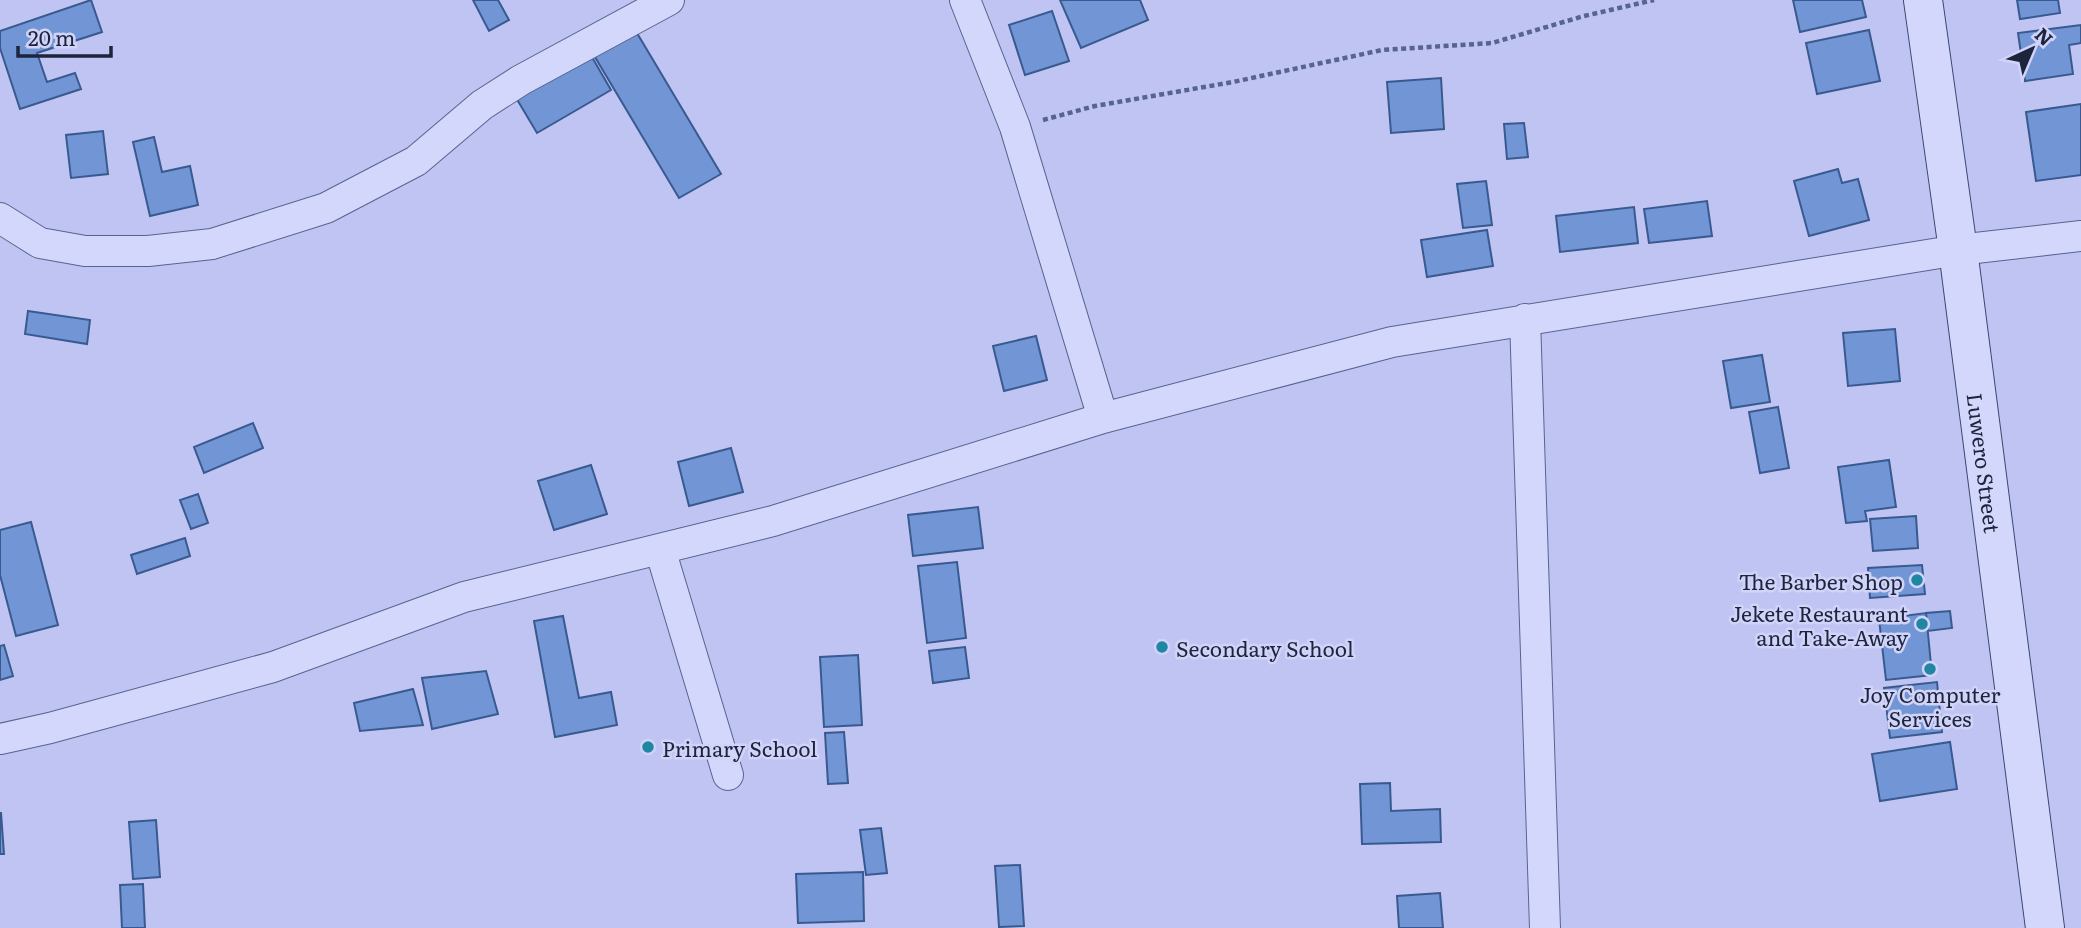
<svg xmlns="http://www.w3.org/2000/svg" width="2081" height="928" font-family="Literata,serif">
  <rect width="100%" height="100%" fill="#c0c4f2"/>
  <!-- building -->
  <path fill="#7296d5" stroke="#395a90" stroke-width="2" d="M91,0L102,32L37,53L47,82L75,73L81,89L20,109L0,48V31Z
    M473,0H498L509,20L489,31Z
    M1060,0H1140L1148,20L1081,48Z
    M1793,0H1862L1866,17L1800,32Z
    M2017,0H2058L2060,13L2020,19Z
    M1052,11L1069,61L1025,75L1009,25Z
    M2081,25V43L2069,45L2073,74L2025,81L2018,33Z
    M634,28L721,174L679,198L592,52Z
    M1869,30L1880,81L1817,94L1806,43Z
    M589,52L611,90L537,133L515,96Z
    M1441,78L1444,129L1391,133L1387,82Z
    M2081,104V175L2036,181L2026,112Z
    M1524,123L1528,157L1507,159L1504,124Z
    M103,131L108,174L71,178L66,135Z
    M154,137L162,172L190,166L198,205L150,216L133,142Z
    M1838,169L1842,183L1858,179L1869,220L1809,236L1794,181Z
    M1486,181L1492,225L1463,228L1457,184Z
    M1707,201L1712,236L1649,243L1644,209Z
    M1634,207L1638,243L1560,252L1556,216Z
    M1487,230L1493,266L1427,277L1421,240Z
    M28,311L90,320L87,344L25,334Z
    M1895,329L1900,381L1848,386L1843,333Z
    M1036,336L1047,380L1004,391L993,346Z
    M1762,355L1770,402L1731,408L1723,361Z
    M1778,407L1789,468L1760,473L1749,412Z
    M253,423L263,448L204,473L194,447Z
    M731,448L743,492L689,506L678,462Z
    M1889,460L1896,507L1865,511L1867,521L1846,523L1838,467Z
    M591,465L607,514L554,530L538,481Z
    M198,494L208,523L191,529L180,500Z
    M978,507L983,548L913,556L908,515Z
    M1916,516L1918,548L1873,551L1870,519Z
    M31,522L58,625L16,636L0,575V530Z
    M185,538L190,556L137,574L131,555Z
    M957,562L966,638L927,643L918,566Z
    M1922,565L1925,594L1870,598L1868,568Z
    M1950,611L1952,628L1928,631L1926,613Z
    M1926,613L1932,675L1886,680L1879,619Z
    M563,616L579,698L611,692L617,725L555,737L534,621Z
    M4,645L13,676L0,680V646Z
    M965,647L969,678L933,683L929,651Z
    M858,655L862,725L824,727L820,657Z
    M486,671L498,714L432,729L422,678Z
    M1937,682L1942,732L1890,738L1884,688Z
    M413,689L423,725L360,731L354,703Z
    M844,732L848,783L828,784L825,733Z
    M1950,742L1957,789L1880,801L1872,754Z
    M1390,783L1391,811L1440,809L1441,842L1362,844L1360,784Z
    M0,813H1L4,854H0Z
    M156,820L160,877L133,879L129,822Z
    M881,828L887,873L866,875L860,830Z
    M1020,865L1024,926L999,927L995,866Z
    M863,872L864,921L798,923L796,874Z
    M143,884L145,928H122L120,885Z
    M1440,893L1443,928H1399L1397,896Z"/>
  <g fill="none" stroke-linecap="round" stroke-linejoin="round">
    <!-- minor casing -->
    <g stroke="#56648e" stroke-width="32">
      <path id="minor" d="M965,0L1015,127L1103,418
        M0,218L40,243L85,251H148L212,244L326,208L416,161L482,105L521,80L669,0
        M1525,319L1545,928
        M660,549L728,775
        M0,739L50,728L273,667L464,597L773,521L1103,418L1392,342L1958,250L2081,236"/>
    </g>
    <!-- secondary casing -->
    <g stroke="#394870" stroke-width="40">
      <g id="secondary">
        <path id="s1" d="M1923,0L1958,250L2045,928"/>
      </g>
    </g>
    <!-- path -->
    <path stroke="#56648e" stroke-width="4.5" stroke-dasharray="5 3.5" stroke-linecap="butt" d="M1043,120L1095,106L1233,82L1382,50L1492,43L1584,16L1654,0"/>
    <!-- minor -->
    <use href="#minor" stroke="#d4d7fc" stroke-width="30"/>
    <!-- secondary -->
    <use href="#secondary" stroke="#d4d7fc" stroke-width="38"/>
  </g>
  <!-- markers -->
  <g fill="#1f87a3" stroke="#d1d3f9" stroke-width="2.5">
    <circle cx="1917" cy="580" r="7"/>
    <circle cx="1922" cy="624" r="7"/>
    <circle cx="1162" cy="647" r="7"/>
    <circle cx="1930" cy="669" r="7"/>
    <circle cx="648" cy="747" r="7"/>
  </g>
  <g text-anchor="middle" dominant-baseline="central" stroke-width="5" stroke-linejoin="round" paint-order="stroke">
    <!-- street labels -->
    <g font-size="21" fill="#1c253c" stroke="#d1d3f9">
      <text stroke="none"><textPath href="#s1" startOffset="467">Luwero Street</textPath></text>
    </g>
    <!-- poi labels -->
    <g font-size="21" fill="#1c253c" stroke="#d1d3f9" text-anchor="end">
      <text x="1903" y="580">The Barber Shop</text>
      <text x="1908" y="612">Jekete Restaurant<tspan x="1908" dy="24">and Take-Away</tspan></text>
      <text x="1176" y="647" text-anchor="start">Secondary School</text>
      <text x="1930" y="693" text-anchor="middle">Joy Computer<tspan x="1930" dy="24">Services</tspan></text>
      <text x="662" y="747" text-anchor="start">Primary School</text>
    </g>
  </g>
  <!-- north arrow -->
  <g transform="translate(2032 49) rotate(44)" stroke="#d1d3f9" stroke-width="5" paint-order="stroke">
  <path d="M0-5L12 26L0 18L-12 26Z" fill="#1c253c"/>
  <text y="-10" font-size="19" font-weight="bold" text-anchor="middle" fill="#1c253c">N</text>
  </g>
  <!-- scale -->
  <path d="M18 46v10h93v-10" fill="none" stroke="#1c253c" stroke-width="3.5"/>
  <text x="28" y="46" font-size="21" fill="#1c253c" stroke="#d1d3f9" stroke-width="5" paint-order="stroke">20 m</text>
</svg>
